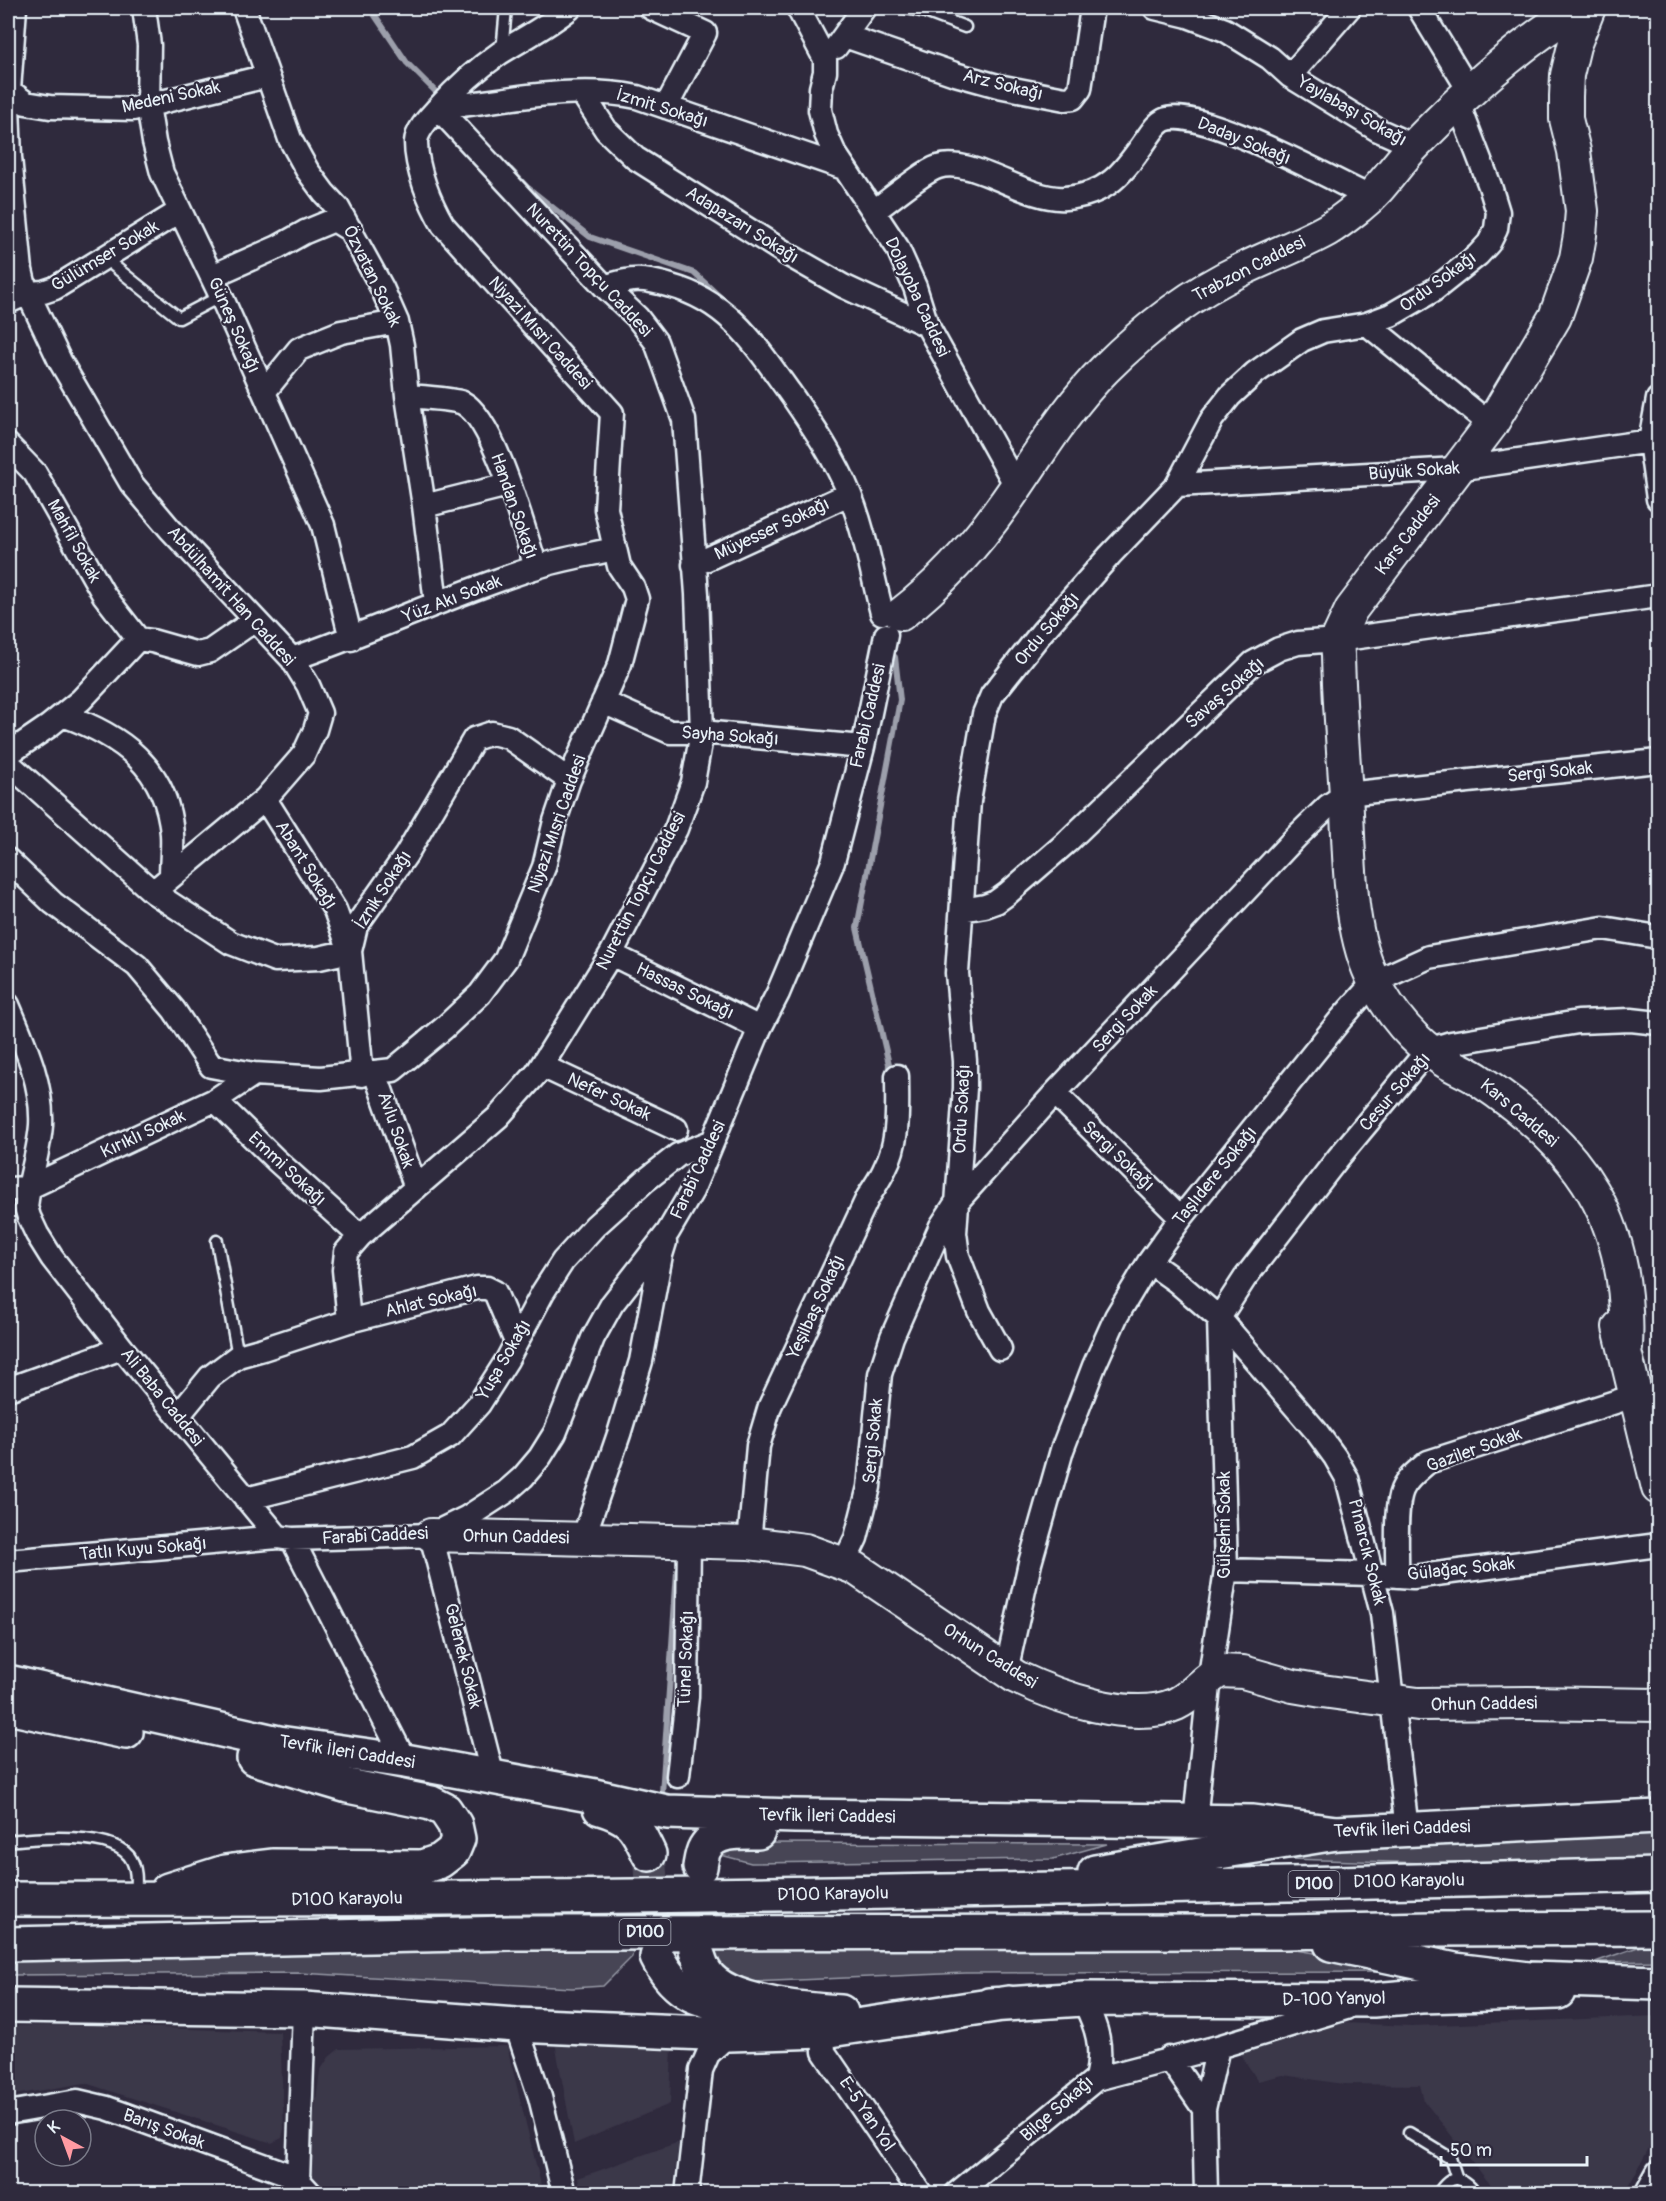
<svg xmlns="http://www.w3.org/2000/svg" width="1666" height="2201" font-family="Pangolin,sans-serif">
  <rect width="100%" height="100%" fill="#2f2a3d"/>
  <filter id="ink" filterUnits="userSpaceOnUse"><feTurbulence type="fractalNoise" baseFrequency=".0167" numOctaves="2"/><feDisplacementMap in="SourceGraphic" scale="12" xChannelSelector="R" yChannelSelector="G"/><feConvolveMatrix kernelMatrix="1 2 1 2 8 2 1 2 1" color-interpolation-filters="sRGB"/></filter>
  <g filter="url(#ink)">
    <!-- built -->
    <path fill="#3b3749" d="M1658,2016V2131L1625,2193H1497L1424,2101L1420,2085L1343,2084L1283,2075L1258,2081L1237,2049L1344,2023L1412,2026Z
      M72,2025L280,2032L284,2129L282,2138L272,2143L85,2083L8,2096V2026Z
      M554,2038L672,2044L670,2104L574,2144Z
      M507,2046L543,2193H328L306,2175L320,2071L329,2057L339,2049Z
      M679,2142L672,2193H581L578,2178Z"/>
    <!-- green -->
    <path fill="#464455" stroke="#979aa6" stroke-width="1.5" d="M1658,1828V1859L1459,1864L1250,1858Z
      M718,1843L1107,1844L1053,1859L751,1863L717,1854Z
      M634,1942L632,1957L603,1986L572,1988L299,1973L8,1975V1960Z
      M1244,1942L1436,1972L966,1973L752,1982L717,1976L707,1949Z
      M1652,1942H1658V1961L1595,1962Z"/>
    <g fill="none" stroke-linecap="round" stroke-linejoin="round">
      <!-- stream -->
      <path stroke="#9c9fab" stroke-width="6" d="M370,8L407,63L437,93
        M511,170L527,187L590,237L694,273L721,298
        M888,1077L889,1064L857,928L900,700L895,657
        M662,1794L677,1571"/>
      <!-- primary-tunnel -->
      <path stroke="#4b4859" stroke-width="33" stroke-dasharray="33 16" stroke-linecap="butt" d="M649,1854L657,1957"/>
      <!-- lane casing -->
      <g stroke="#e8f1f8" stroke-width="15">
        <path id="lane" d="M906,8L925,12L965,27
          M502,52L506,8
          M104,258L179,318L221,296
          M217,1241L238,1356
          M8,1841C36,1838 109,1831 129,1856C138,1868 136,1883 135,1896
          M1409,2133L1450,2158L1457,2179
          M1438,2194C1452,2172 1462,2176 1476,2194"/>
      </g>
      <!-- street casing -->
      <g stroke="#e8f1f8" stroke-width="27">
        <path id="street" d="M144,8L149,45L148,105L154,142L162,173L221,296L323,525L351,639
          M244,8L290,139L307,170L324,193L338,208L382,288L397,322L402,345L407,396L424,506L436,603
          M651,8L705,33L666,107
          M798,8L825,59V72L821,88L820,110L826,134L834,152L897,247L915,287L927,325L1016,486
          M1155,8L1188,16L1225,30L1270,58L1290,76L1378,130L1414,146
          M1419,8L1470,92
          M845,36L955,74L998,86L1065,99L1073,98L1080,89L1092,8
          M836,47L864,8
          M1290,76L1349,8
          M8,90L26,103L50,107L133,109L267,76
          M582,93L606,130L635,158L787,254L843,286L927,325
          M8,104L15,8
          M8,106L10,157L21,270L25,287L60,361L131,483L170,529L292,659L308,685L320,713L315,730L304,754L265,799L153,892L8,763
          M438,108C501,101 575,84 637,97L844,168
          M874,211C889,201 922,172 938,167C973,156 1026,201 1065,198C1107,195 1123,173 1146,140C1151,133 1156,124 1164,120C1198,105 1333,180 1370,197
          M212,276L278,247L305,232L334,220L352,231
          M605,287C631,277 645,278 671,286C730,302 756,346 790,393C812,425 835,458 850,495C865,532 872,574 882,613
          M8,302L28,293L43,292L55,288L180,211
          M1367,324L1491,425
          M264,392L299,349L341,332L397,322
          M407,396C419,397 454,399 463,403C495,420 524,531 536,567
          M1658,399L1650,441L1658,499
          M8,445L35,473L104,595L138,639
          M1177,485L1457,469L1650,441
          M424,506L508,485
          M694,565L849,494
          M138,639L152,641L198,654L210,651L255,620
          M292,659C374,631 452,594 534,568C560,559 588,555 615,549
          M603,702L670,732H702L863,747
          M63,715C120,735 167,767 172,834C173,848 171,862 171,876
          M8,754L49,726L81,700L138,639
          M265,799L335,910L350,951L362,1075
          M8,860L53,903L137,966L174,1010L211,1066L254,1074L321,1078L393,1070L444,1028L480,994L506,959L544,867L555,821L569,780L620,664L637,599L633,587L619,566L606,509L612,413L443,225C430,203 416,169 416,142C417,129 430,117 438,108C457,87 477,69 500,53C524,38 548,26 570,8
          M153,892L231,943L275,960L319,958L350,951L356,926L406,855L474,739L492,733L508,737L569,780
          M962,910L985,906L996,902L1007,894L1067,842L1253,663L1279,649L1298,643L1337,640L1658,596
          M611,954L760,1028
          M8,1005C24,1043 43,1083 41,1125C39,1153 29,1179 26,1207L29,1217L37,1234L52,1258L122,1348L278,1537L292,1539L405,1761
          M542,1066L676,1129
          M375,1073L416,1188
          M1055,1093L1181,1218
          M215,1100L276,1160L360,1236
          M8,1189L28,1188L215,1100L254,1074
          M1149,1262L1176,1281L1219,1318L1226,1570L1210,1676L1195,1821
          M349,1321L477,1288H487L495,1292L516,1342
          M1000,1349L979,1311L958,1256L955,1233L965,1088V1061L957,973L969,801L984,714L992,695L1042,632L1110,555L1177,485L1212,419L1230,396L1255,373L1302,340L1323,331L1367,324L1391,315L1434,290L1478,255L1489,243L1496,229L1498,212L1490,186L1458,103
          M8,1389L122,1348
          M178,1416L210,1377L238,1356L263,1349L349,1321L344,1270L346,1252L360,1236L498,1117L537,1073L611,954L676,829L693,782L702,732L697,594L684,420L656,342L637,317L605,287L438,108
          M246,1499L413,1457L450,1436L479,1404L507,1360L543,1292L563,1261L595,1226L646,1180L678,1155L713,1141
          M431,1535L493,1777
          M292,1539L431,1535L466,1518L506,1492L523,1477L540,1457L555,1433L593,1338L612,1304L668,1232L692,1191L760,1028L778,993L833,862L863,747L886,635
          M583,1539L619,1434L641,1361L661,1255L665,1242
          M749,1543L758,1446L770,1406L868,1197C874,1187 881,1178 885,1168C900,1140 897,1107 897,1076
          M8,1561L278,1537
          M844,1563L856,1538L869,1487L880,1374L892,1337L941,1226L956,1203L1055,1093L1297,836L1328,806L1346,794L1658,761
          M1226,1570L1371,1574L1413,1577L1658,1545
          M1397,1576C1398,1554 1394,1509 1402,1490C1407,1478 1419,1470 1428,1462L1637,1395
          M1006,1671L1030,1563L1062,1450L1094,1366L1116,1317L1149,1262L1181,1218L1341,1019L1374,982L1429,957L1603,928L1658,937
          M678,1776L687,1697L689,1542
          M1407,1830L1382,1613L1347,1478L1335,1457L1316,1431L1219,1318L1245,1278L1338,1158L1428,1050L1451,1043L1578,1022L1631,1020L1658,1023
          M516,2025L540,2097L564,2194
          M823,2031L824,2052L921,2194
          M1169,2058L1204,2109
          M1096,2079L1218,2047L1346,2008
          M8,2113L77,2101L107,2108L288,2174L298,2180L311,2194
          M298,2180L304,2009
          M687,2194L701,2070L708,2054L729,2034
          M956,2194L1096,2079C1104,2047 1097,2027 1083,1999
          M1206,2194L1204,2109L1218,2047
          M1646,2194L1658,2172"/>
      </g>
      <!-- secondary casing -->
      <g stroke="#e8f1f8" stroke-width="36">
        <path id="secondary" d="M1589,8L1574,46L1567,75L1566,96V119L1574,151L1582,211L1580,235L1576,258L1555,317L1491,425L1351,610L1337,640L1338,655C1339,702 1343,748 1346,795C1350,853 1347,931 1375,983C1390,1013 1414,1042 1443,1060C1455,1068 1468,1072 1479,1080C1581,1148 1632,1220 1626,1347
          M901,614C941,583 976,544 1005,503C1037,458 1065,409 1105,369C1146,328 1190,294 1243,269C1270,256 1300,245 1327,230C1339,223 1350,214 1360,206C1383,188 1396,164 1416,144C1466,93 1518,45 1579,8
          M1619,1327L1658,1488
          M431,1535L749,1543L805,1550L855,1568L1016,1677C1058,1697 1132,1724 1176,1704C1193,1696 1204,1680 1220,1671L1243,1672L1293,1686L1322,1691L1418,1704L1529,1703L1658,1705"/>
      </g>
      <!-- primary casing -->
      <g stroke="#e8f1f8" stroke-width="38">
        <path id="primary" d="M8,1682L279,1743L405,1761L595,1796L667,1812L795,1816L1253,1822L1336,1833L1658,1817
          M8,1707L126,1732
          M600,1808C631,1817 636,1826 649,1854
          M700,1867C701,1861 702,1853 705,1848C715,1830 741,1832 758,1832
          M696,1950C699,1957 701,1966 705,1972C724,2004 808,2010 841,2012
          M657,1957C676,1996 703,2003 743,2005
          M8,2005L304,2009L516,2025L729,2034L823,2031L1009,2003
          M989,2005L1083,1999L1373,2000L1421,1996L1558,1992"/>
      </g>
      <!-- highway casing -->
      <g stroke="#e8f1f8" stroke-width="38">
        <path id="highway" d="M1095,1872L1336,1833
          M168,1890L225,1872L272,1866L422,1867L440,1861L453,1851L458,1839L455,1825L445,1810L431,1803L348,1786L254,1758
          M8,1899C558,1901 1108,1889 1658,1875
          M8,1944L511,1933L1283,1932L1433,1929L1658,1928
          M1331,1944L1455,1970L1529,1979L1658,1983"/>
      </g>
      <!-- lane -->
      <use href="#lane" stroke="#2f2a3d" stroke-width="10"/>
      <!-- street -->
      <use href="#street" stroke="#2f2a3d" stroke-width="22"/>
      <!-- secondary -->
      <use href="#secondary" stroke="#2f2a3d" stroke-width="32"/>
      <!-- primary -->
      <use href="#primary" stroke="#2f2a3d" stroke-width="33"/>
      <!-- highway -->
      <use href="#highway" stroke="#2f2a3d" stroke-width="33"/>
    </g>
  </g>
  <g text-anchor="middle" dominant-baseline="central" stroke-width="4.5" stroke-linejoin="round" paint-order="stroke">
    <!-- shield labels -->
    <g fill="#2f2a3d" stroke="#b0b5c0" stroke-width="1.5">
      <rect x="1288.5" y="1871" width="51" height="26" rx="4.5"/>
      <rect x="619.5" y="1919" width="51" height="26" rx="4.5"/>
    </g>
    <g font-size="16" font-weight="bold" fill="#e8f1f8">
      <text x="1314" y="1884">D100</text>
      <text x="645" y="1932">D100</text>
    </g>
    <!-- street labels -->
    <g font-size="18" fill="#e8f1f8" stroke="#2f2a3d">
      <text transform="translate(1003 85) rotate(14)">Arz Sokağı</text>
      <text transform="translate(171 97) rotate(-12)">Medeni Sokak</text>
      <text transform="translate(662 108) rotate(17)">İzmit Sokağı</text>
      <text transform="translate(1352 111) rotate(30)">Yaylabaşı Sokağı</text>
      <text transform="translate(1244 141) rotate(22)">Daday Sokağı</text>
      <text transform="translate(742 225) rotate(32)">Adapazarı Sokağı</text>
      <text transform="translate(105 256) rotate(-31)">Gülümser Sokak</text>
      <text transform="translate(1249 269) rotate(-27)">Trabzon Caddesi</text>
      <text transform="translate(589 270) rotate(47)">Nurettin Topçu Caddesi</text>
      <text transform="translate(372 276) rotate(64)">Özvatan Sokak</text>
      <text transform="translate(1438 282) rotate(-36)">Ordu Sokağı</text>
      <text transform="translate(917 297) rotate(65)">Dolayoba Caddesi</text>
      <text transform="translate(234 325) rotate(66)">Güneş Sokağı</text>
      <text transform="translate(540 333) rotate(48)">Niyazi Mısri Caddesi</text>
      <text transform="translate(1414 471) rotate(-4)">Büyük Sokak</text>
      <text transform="translate(514 506) rotate(71)">Handan Sokağı</text>
      <text transform="translate(772 529) rotate(-25)">Müyesser Sokağı</text>
      <text transform="translate(1408 535) rotate(-53)">Kars Caddesi</text>
      <text transform="translate(74 541) rotate(61)">Mahfil Sokak</text>
      <text transform="translate(231 596) rotate(48)">Abdülhamit Han Caddesi</text>
      <text transform="translate(452 599) rotate(-21)">Yüz Akı Sokak</text>
      <text transform="translate(1047 629) rotate(-50)">Ordu Sokağı</text>
      <text transform="translate(1225 693) rotate(-41)">Savaş Sokağı</text>
      <text transform="translate(868 716) rotate(-77)">Farabi Caddesi</text>
      <text transform="translate(730 736) rotate(4)">Sayha Sokağı</text>
      <text transform="translate(1550 772) rotate(-6)">Sergi Sokak</text>
      <text transform="translate(557 824) rotate(-71)">Niyazi Mısri Caddesi</text>
      <text transform="translate(306 865) rotate(58)">Abant Sokağı</text>
      <text transform="translate(383 890) rotate(-57)">İznik Sokağı</text>
      <text transform="translate(641 891) rotate(-63)">Nurettin Topçu Caddesi</text>
      <text transform="translate(685 991) rotate(26)">Hassas Sokağı</text>
      <text transform="translate(1125 1019) rotate(-47)">Sergi Sokak</text>
      <text transform="translate(1395 1092) rotate(-49)">Cesur Sokağı</text>
      <text transform="translate(609 1097) rotate(25)">Nefer Sokak</text>
      <text transform="translate(962 1109) rotate(-87)">Ordu Sokağı</text>
      <text transform="translate(1519 1113) rotate(40)">Kars Caddesi</text>
      <text transform="translate(396 1130) rotate(71)">Avlu Sokak</text>
      <text transform="translate(143 1134) rotate(-25)">Kırıklı Sokak</text>
      <text transform="translate(1118 1156) rotate(44)">Sergi Sokağı</text>
      <text transform="translate(287 1169) rotate(43)">Emmi Sokağı</text>
      <text transform="translate(698 1170) rotate(-65)">Farabi Caddesi</text>
      <text transform="translate(1215 1176) rotate(-51)">Taşlıdere Sokağı</text>
      <text transform="translate(431 1301) rotate(-13)">Ahlat Sokağı</text>
      <text transform="translate(816 1307) rotate(-65)">Yeşilbaş Sokağı</text>
      <text transform="translate(504 1360) rotate(-60)">Yuşa Sokağı</text>
      <text transform="translate(162 1397) rotate(51)">Ali Baba Caddesi</text>
      <text transform="translate(873 1441) rotate(-85)">Sergi Sokak</text>
      <text transform="translate(1474 1450) rotate(-20)">Gaziler Sokak</text>
      <text transform="translate(1224 1525) rotate(-90)">Gülşehri Sokak</text>
      <text transform="translate(375 1536) rotate(-3)">Farabi Caddesi</text>
      <text transform="translate(516 1537) rotate(1)">Orhun Caddesi</text>
      <text transform="translate(143 1549) rotate(-5)">Tatlı Kuyu Sokağı</text>
      <text transform="translate(1367 1552) rotate(76)">Pınarcık Sokak</text>
      <text transform="translate(1461 1569) rotate(-6)">Gülağaç Sokak</text>
      <text transform="translate(463 1656) rotate(76)">Gelenek Sokak</text>
      <text transform="translate(990 1656) rotate(32)">Orhun Caddesi</text>
      <text transform="translate(686 1659) rotate(-88)">Tünel Sokağı</text>
      <text transform="translate(1484 1704) rotate(-1)">Orhun Caddesi</text>
      <text transform="translate(347 1752) rotate(9)">Tevfik İleri Caddesi</text>
      <text transform="translate(827 1816) rotate(1)">Tevfik İleri Caddesi</text>
      <text transform="translate(1402 1829) rotate(-2)">Tevfik İleri Caddesi</text>
      <text transform="translate(1409 1881) rotate(-1)">D100 Karayolu</text>
      <text transform="translate(833 1894) rotate(-1)">D100 Karayolu</text>
      <text transform="translate(347 1899) rotate(-1)">D100 Karayolu</text>
      <text transform="translate(1334 1999) rotate(-1)">D-100 Yanyol</text>
      <text transform="translate(1057 2109) rotate(-41)">Bilge Sokağı</text>
      <text transform="translate(867 2114) rotate(56)">E-5 Yan Yol</text>
      <text transform="translate(164 2129) rotate(20)">Barış Sokak</text>
    </g>
  </g>
  <!-- margin -->
  <rect width="1666" height="2201" fill="none" stroke="#2f2a3d" stroke-width="30"/>
  <rect x="15" y="15" width="1636" height="2171" fill="none" stroke="#e8f1f8" stroke-width="2" filter="url(#ink)"/>
  <!-- north arrow -->
  <g transform="translate(63 2138) rotate(319)"><circle r="28" fill="#2f2a3d" stroke="#797a88" stroke-width="1.5"/>
  <path d="M0-4.5L10 22L0 15L-10 22Z" fill="#ff9aa2"/>
  <text y="-9" font-size="16" font-weight="bold" text-anchor="middle" fill="#e8f1f8">K</text>
  </g>
  <!-- scale -->
  <path d="M1441 2156v9h146v-9" fill="none" stroke="#e8f1f8" stroke-width="3"/>
  <text x="1450" y="2156" font-size="18" fill="#e8f1f8" stroke="#2f2a3d" stroke-width="4.5" paint-order="stroke">50 m</text>
</svg>
